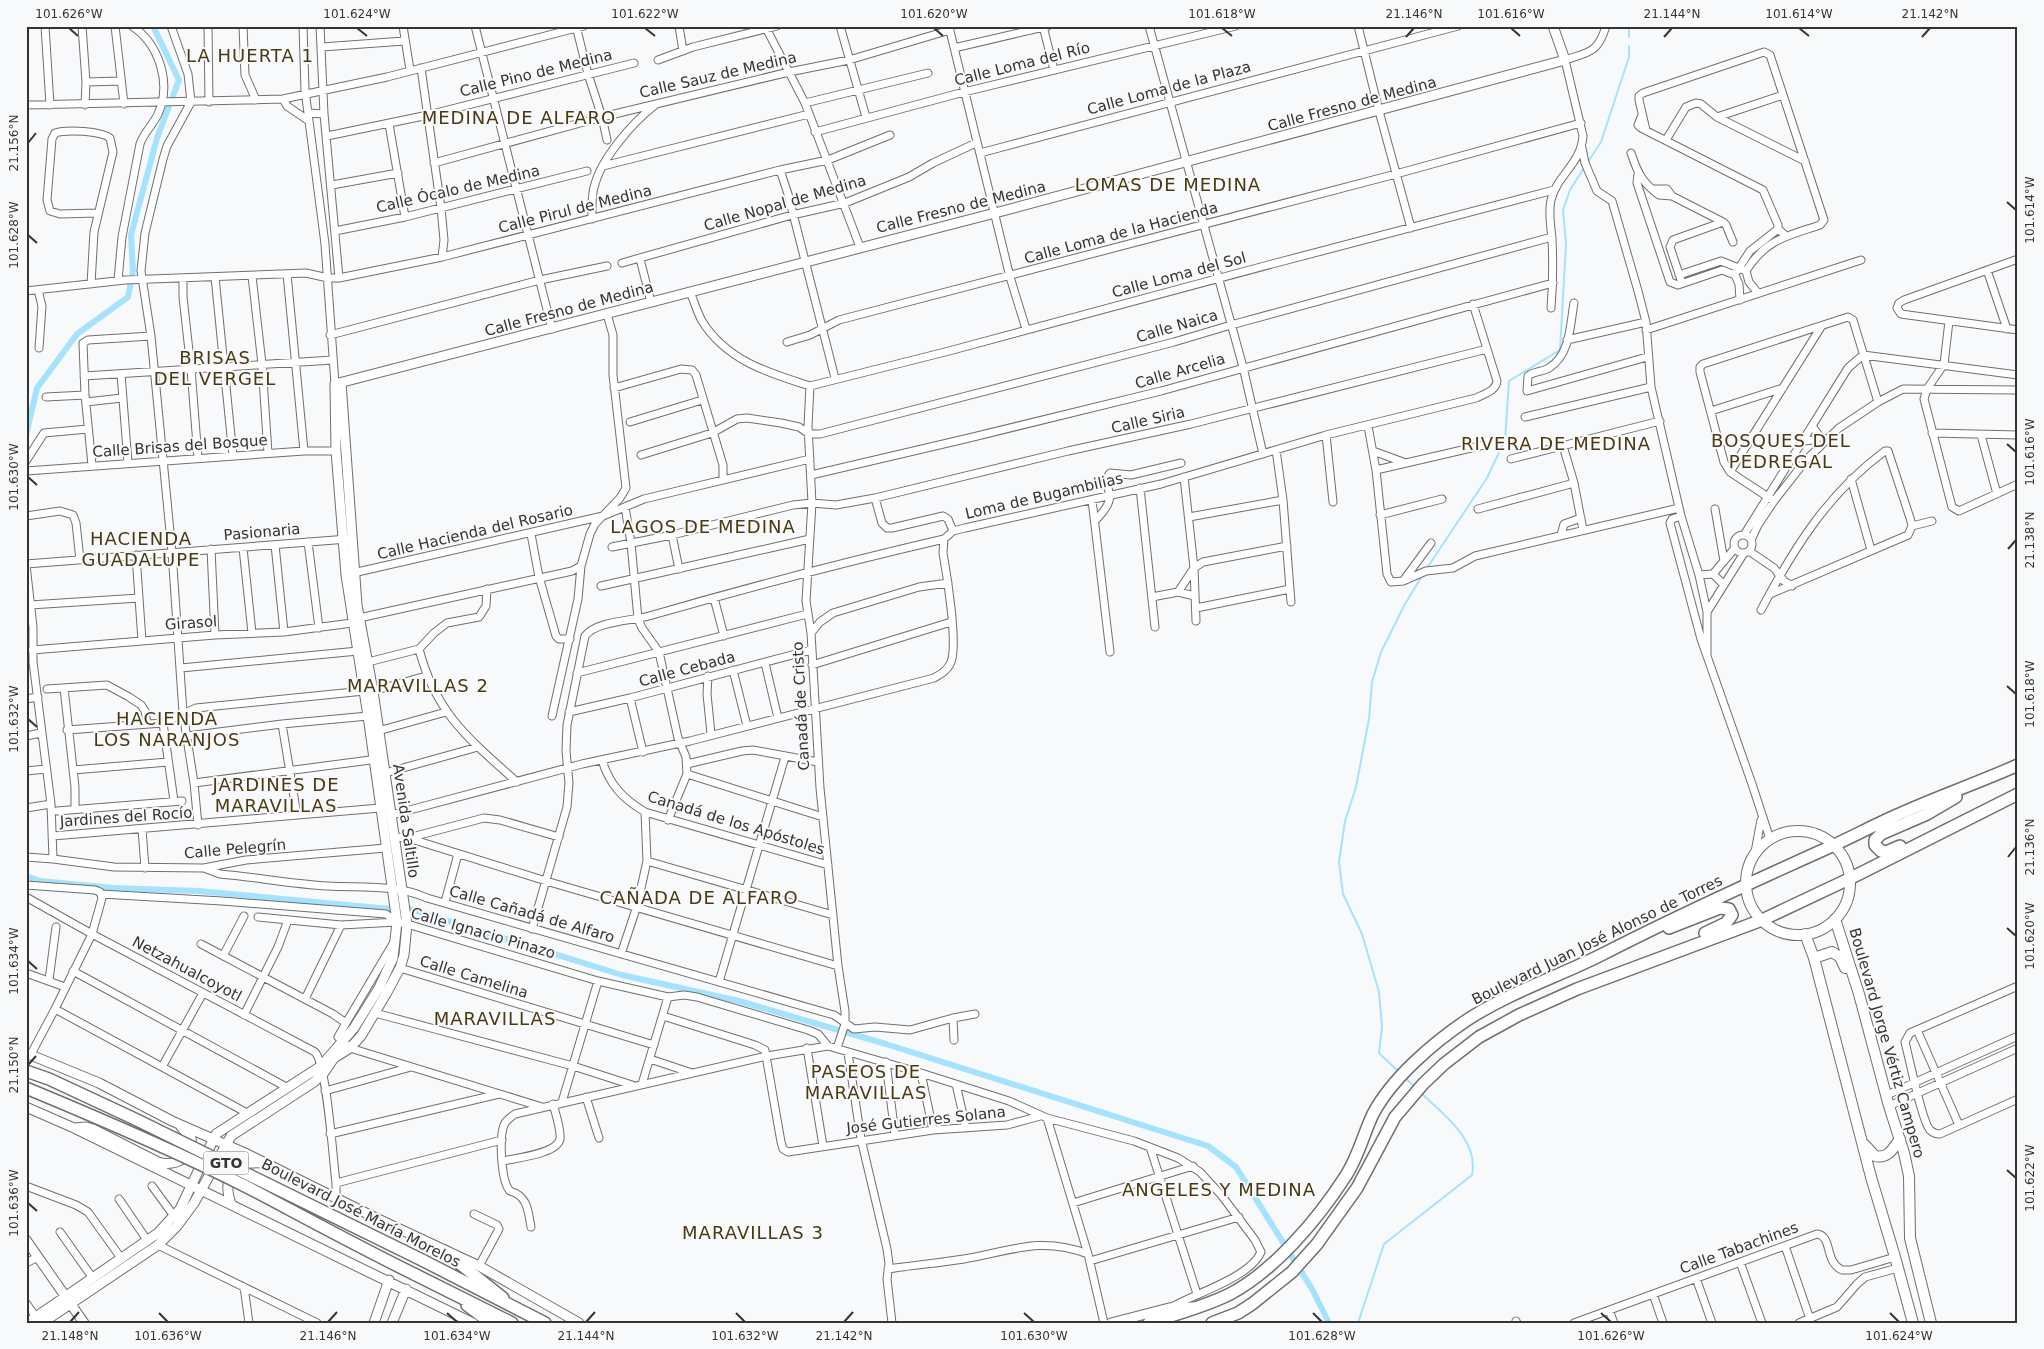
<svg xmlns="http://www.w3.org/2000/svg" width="2044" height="1349" font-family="'DejaVu Sans',sans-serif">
  <rect width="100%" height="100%" fill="#f8f9fa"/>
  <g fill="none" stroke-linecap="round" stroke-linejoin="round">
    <!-- stream -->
    <path stroke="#a5e2fd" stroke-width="2" d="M1629,26V37
      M1588,162L1601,142L1629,57V46
      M1427,568L1487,478L1505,440L1509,381L1560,350L1566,244L1563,210L1570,190L1584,168
      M1400,1073L1379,1053L1382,1027L1379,992L1362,934L1343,894L1339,862L1345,821L1356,787L1369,719L1372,682L1381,652L1405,604L1422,576
      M1405,1078L1414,1086
      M1358,1323L1384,1244L1472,1175C1479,1140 1444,1115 1421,1093"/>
    <!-- canal -->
    <path stroke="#a5e2fd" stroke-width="6" d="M26,435L37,388L77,334L128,297L133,271L131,235L157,138L179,80L153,26
      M26,876L40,881L113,888L199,891L379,908L410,909L622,975L739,1001L886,1044L1208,1146L1236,1167L1312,1289L1329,1323"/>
    <!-- minor casing -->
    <g stroke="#6f6f70" stroke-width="9">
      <path id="minor" d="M45,26L50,105
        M82,26L86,82L85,105
        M115,26L124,104
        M171,26L188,74L191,102L167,146L163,159L145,233L141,271L151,336L172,552L183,713L194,783L198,825
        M208,26L209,102
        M243,26L245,75L256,100
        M303,26L305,90L309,121
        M320,26L324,114L339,278
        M403,26L410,70
        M475,26L552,329
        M576,26L588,74L602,117L607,140
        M679,26L683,51
        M765,26L805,103L860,247
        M840,26L866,117
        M1043,26L1054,70
        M1149,26L1243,367L1263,454
        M1358,26L1379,111L1411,228
        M949,27L1010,277L1026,329
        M322,47L404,41
        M954,48L1048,26
        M658,60L693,47L777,26
        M421,68L441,208L444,240L442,257
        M86,82L121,81
        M283,99L287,106L309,121L325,244L335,384
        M805,103L928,73
        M26,105L283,99L387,77L584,26
        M308,113L324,114
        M1642,115L1638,125L1641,128L1763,190L1778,225V229L1786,236
        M1717,117L1783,95
        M389,124L405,217
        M1646,130L1639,100V96L1643,93L1764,52L1770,55L1824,220L1820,225C1787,236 1766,239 1746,271L1749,282L1758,293
        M815,132L964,92L1236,26
        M327,136L428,115L634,63
        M1666,140L1686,107L1696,103L1701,104L1717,117L1805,161
        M1582,148L1585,163L1597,191L1612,201L1638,291L1646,322L1651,387L1681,516
        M980,153L1458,26
        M1631,153C1638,174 1642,182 1659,195L1672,196
        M434,163L602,117L789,72L849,60L950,30
        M603,166L809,114
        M780,170L788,194L835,378
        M1638,174L1637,183L1670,282L1678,285L1722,270L1735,275L1739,284L1740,300
        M332,185L398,173
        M1653,189H1667L1672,196L1723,222L1726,225L1733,242
        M592,219C592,207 591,195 595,184C602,158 633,122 654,106
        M335,231L405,217L587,171
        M640,259L651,302
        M2018,259L1904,300L1899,303L1897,308L1901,314L2018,330
        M622,263L792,215L845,203L909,177L933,163L976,143
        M1987,270L2007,329
        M1737,271L1750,251L1778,229
        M287,274L304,451
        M1679,275L1721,261L1746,271
        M252,276L262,364L268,453
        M215,277L233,456
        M183,279V297L191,369L198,458
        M118,280L122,237L140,144C144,132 153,125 158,114C172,83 159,44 132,26
        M1682,283L1670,247L1673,240L1723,222
        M91,284L94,232L113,152L110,138C101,131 67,129 55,133L52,139L47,200L50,211L60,214L98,213
        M38,290L42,306L39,348
        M26,291L125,280L306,273L328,278H339L442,257L780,170L828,160L890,135
        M690,292C694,301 697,312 702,321C726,360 768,373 810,386
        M1574,303C1570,324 1571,354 1549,368C1543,372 1534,371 1528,376L1527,391L1647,357
        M1551,308C1553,285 1553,262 1552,239C1551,226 1548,213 1551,200C1557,175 1581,164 1583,136L1565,60C1589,52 1598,53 1606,26
        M1949,321L1944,364L1927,389L1924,399L1952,507L1959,511L2018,484
        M1646,330L1861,260
        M330,335L540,280L607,266
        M1567,340L1646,322
        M787,342L810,335L839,320L1396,174L1581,123
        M121,374L128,463
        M84,376L333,360
        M810,386L949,351L1272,264L1554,190
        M810,386L808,426L812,503L806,601L811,633L820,788L838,966L845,1011V1024L837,1048
        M614,388L681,369L692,370L696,375L723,465V479
        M46,397L85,395
        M86,402L122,398
        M1711,411L1783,388
        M1525,417L1651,387
        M630,422L702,400
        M1368,426L1376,470L1387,574L1391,582L1403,581L1431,543
        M1813,427L1820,437L1827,440
        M1932,433L2018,435
        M1326,435L1333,502
        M1981,435L1997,494
        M1804,441L1813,440L1816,442L1818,448
        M1563,446L1574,483L1583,530
        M1276,450L1283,500L1291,602
        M1373,451L1403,462
        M641,455L712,433L737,419L747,418L781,423L799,427L809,434H820L1174,342L1231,325L1552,237
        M1511,459L1660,421
        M26,461L44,433L88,429
        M92,465L85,395L83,343L88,340L151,336
        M1376,470L1484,445
        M26,471L304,451H336
        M1730,472L1821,327
        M811,475L969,438L1161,391L1553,283
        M1184,477L1194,568L1196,621
        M1851,479L1871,550
        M1140,488L1155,627
        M875,498L882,523L887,528H892L943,516L948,519L953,531
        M1092,500L1110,652
        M1774,501L1730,472L1724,462L1700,372V367L1703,364L1848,317L1853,320L1878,402
        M625,507L631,543L638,619L642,628L659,652L678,738L686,757L687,774L668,820
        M1478,509L1574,483
        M1715,509L1724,561
        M1380,515L1442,499
        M26,516L60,511L73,515L76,523L80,560
        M1189,517L1283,500
        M1095,521C1100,515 1107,509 1109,501C1112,490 1102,482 1110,473L1131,475L1181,463
        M1912,526L1932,521
        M531,534L539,577L556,636L559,639H570
        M672,535L679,569
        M1561,535L1564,524L1581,518
        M1744,535L1848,368L1863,355L2018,375
        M1734 544a9 9 0 1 1 18 0a9 9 0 1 1-18 0Z
        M1751,540L1758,525L1774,501L1806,460L1839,428L1878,402L1903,389L2018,390
        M308,542L319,628
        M275,545L284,632
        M612,547L672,535L793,505L812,503L836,505L875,498L1068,451L1191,424L1487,349
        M243,548L252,633
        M211,549L215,635
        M1749,551L1774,568L1784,581L1792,586
        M136,555L142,641
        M26,564L348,539
        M26,565L33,627V662L51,804L53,859
        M353,573L603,516L644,499L810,459
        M1713,574L1724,585
        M1699,575L1713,574L1735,548
        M1403,581L1426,571L1453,568L1475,556L1679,508
        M601,586L810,539
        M1178,592L1195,596
        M1152,597L1178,592L1194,568L1203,562L1287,546
        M714,598L724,636
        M30,605L139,598
        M1196,608L1290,589
        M1761,610C1794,548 1828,493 1885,451H1888L1910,518L1912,526L1908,535L1770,594
        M1707,612L1744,553
        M359,618L572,571L581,566
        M811,633L820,622L833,613L919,587L948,583
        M419,649C436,714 469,739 517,782
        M32,650L215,635L284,632L352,623
        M1707,654V612L1699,575L1681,516L1672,519L1670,523L1701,639L1752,784L1770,839
        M368,662L419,649L434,633L447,623L479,617L486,606L487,589
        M765,663L778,718
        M812,665L951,622
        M181,668L358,651
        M733,670L747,726
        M577,673L807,614
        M708,676L707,694L711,734
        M64,688L75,787V809
        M47,689L107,685L129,697L141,705L145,711L147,723
        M373,691L426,676
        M630,698L643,752
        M26,699L38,697
        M569,712L630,698L811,650
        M552,716L578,599L581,566L590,534L595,524L620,498L626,488L613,375V335L607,314
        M163,723L174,801
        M282,724L297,815
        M67,730L163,723L196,708L364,691
        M378,731L446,712
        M26,736L41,733
        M187,736L282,724L368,716
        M602,760C609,784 623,799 645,812L828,865
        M687,764L742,751L753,750L818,762
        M73,770L168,762
        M26,771L46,769
        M385,773L478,747
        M687,774L823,817
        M194,783L378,759
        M26,808L51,804
        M57,811L182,801
        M391,815L582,764L690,741L934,678C941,674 948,670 951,662C958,644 947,575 943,553L944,539
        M142,829L145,868
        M53,836L380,808
        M394,837L408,838L546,881L838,966
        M408,838L484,818L500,820L559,837
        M1755,852L1761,820
        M26,857L53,859L114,867L204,868L246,860L386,848
        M647,861L833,915
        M204,868L220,874C255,877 292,884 328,886C361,888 396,884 427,898L834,1015L854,1029L875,1027L910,1030L953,1018L975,1014
        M26,885L95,890L100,892L102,898L92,934L55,1009L31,1054
        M101,894L222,901L386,914L397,922
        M26,897L92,934L315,1052C327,1065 333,1160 336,1183V1198
        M445,902L458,854
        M258,917L341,925L397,922L407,924L598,981L668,997L684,995L697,997L808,1030L818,1034L828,1046
        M532,929L567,807L569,783L566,751L567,725L585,636C596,621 631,621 649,616C746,588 845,562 944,539L953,531L965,528L1161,484L1326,435L1476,398C1484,394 1496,391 1497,381L1473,304
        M201,944L333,1014L346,1023L338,1037L350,1048L542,1107
        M621,954L637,906L647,861L645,812
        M223,956L244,916
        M400,968L654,1045
        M73,971L288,1088
        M26,973L65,987
        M49,980L56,927
        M719,982L785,757
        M2018,986L1910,1033L1905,1042C1909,1057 1922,1122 1930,1130C1933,1133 1936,1134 1940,1134L2018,1099
        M305,999L341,925
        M55,1009L247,1113
        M375,1013L573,1066L632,1085
        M244,1015L278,947L288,920
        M663,1016L755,1045L765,1050L781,1142L783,1149L788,1152L933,1130L1007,1125L1040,1116
        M953,1018L954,1040
        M346,1023L394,942
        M1917,1030L1959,1125
        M807,1048L823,1146
        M848,1053L861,1139L887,1249L889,1264L887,1279L892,1323
        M650,1059L692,1073
        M886,1062L895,1135
        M162,1067L203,993
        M921,1073L933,1130
        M642,1084L668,997
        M956,1084L966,1128
        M325,1091L411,1067
        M1887,1095L2018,1036
        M586,1097L599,1138
        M562,1102L598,981
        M1889,1106L2018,1048
        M1047,1118L1088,1254L1104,1323
        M330,1134L499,1094
        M1150,1147L1197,1294
        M503,1161C516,1158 557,1154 560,1139C561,1129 556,1115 553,1104
        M336,1183L502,1140
        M26,1186L76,1205L88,1212L121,1258
        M152,1186L174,1216
        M119,1199L147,1240
        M1073,1203L1193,1166
        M474,1214L497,1225L499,1229L479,1266
        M531,1227C528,1211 528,1196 510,1191C501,1182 499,1138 504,1125C506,1120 511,1117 515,1114L767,1056L828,1046L921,1073L1009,1101L1047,1118L1134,1141L1178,1158L1200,1172L1222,1196L1255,1240L1261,1252C1250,1278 1193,1294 1170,1308
        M60,1232L92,1277
        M158,1245L317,1323
        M1785,1246L1810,1319
        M1090,1261L1239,1217
        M1740,1262L1762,1323
        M26,1263L38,1257
        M888,1269C914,1265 939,1263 964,1259C1011,1251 1040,1236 1088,1254
        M1696,1278L1712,1323
        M244,1287L249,1323
        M1653,1294L1663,1323
        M26,1303L36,1317
        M1609,1310L1614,1323
        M1516,1321L1517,1323
        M1574,1323L1817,1234C1833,1236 1824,1262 1842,1270H1851L1895,1257
        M1799,1323L1837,1307L1857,1284L1865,1277L1898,1268"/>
    </g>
    <!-- tertiary casing -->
    <g stroke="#6f6f70" stroke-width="11">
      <path id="tertiary" d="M26,1053L99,1083L172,1121L245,1153L376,1218L479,1266L579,1323
        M26,1107L74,1128L473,1323
        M74,1128L86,1127L93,1129L158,1162C176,1167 194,1157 191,1138L181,1127
        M231,1204C222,1178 233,1161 261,1163
        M26,1240L84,1323
        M27,1323L158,1233L180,1209L216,1134L321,1066L354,1028L379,988L393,958L397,922L368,716L346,575L336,451L335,384L995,213L1565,60L1553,26
        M42,1323L158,1245L177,1226L194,1203L231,1136L314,1082L323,1074L334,1058L350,1048L361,1036L386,994L400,968L404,955L407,924L373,691L357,605L341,383
        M374,1323L389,1280
        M392,1323L406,1289
        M1111,1323L1169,1308L1194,1307"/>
    </g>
    <!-- secondary casing -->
    <g stroke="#6f6f70" stroke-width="12">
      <path id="secondary" d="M1746 883a52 52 0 1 1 104 0a52 52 0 1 1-104 0Z
        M1835,919L1859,994L1889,1106L1904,1153L1909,1176L1910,1238L1931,1323
        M1805,934L1814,958L1871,1177L1895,1257L1913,1323
        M1814,958L1832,952L1840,957L1845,968
        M1865,1145L1875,1156C1889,1159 1893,1148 1900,1139"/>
    </g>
    <!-- primary casing -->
    <g stroke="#6f6f70" stroke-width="14">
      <path id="primary" d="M1900,846L1886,852L1881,851L1875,845V840L1881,834L1927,814L1956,797
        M1669,928L1720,908L1729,909L1732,915L1726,923L1705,933
        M444,1251L503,1298
        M422,1260L545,1323
        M414,1274L512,1323
        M467,1305L491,1323
        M1149,1323C1176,1314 1204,1307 1230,1294C1274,1271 1318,1219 1345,1177C1358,1158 1363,1135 1373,1114C1392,1078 1433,1043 1467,1020C1508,993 1557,977 1601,955C1677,916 1754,881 1832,846C1856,835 1880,822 1904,812C1942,795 1980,782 2018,765
        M1212,1323L1238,1313L1252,1304L1292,1272L1317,1244L1357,1188L1395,1117L1423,1084L1444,1064L1479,1037L1519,1015L1577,989L1762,920L1851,878L2018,794"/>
    </g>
    <!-- minor -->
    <use href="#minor" stroke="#fff" stroke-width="7"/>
    <!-- tertiary -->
    <use href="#tertiary" stroke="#fff" stroke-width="9"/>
    <!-- secondary -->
    <use href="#secondary" stroke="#fff" stroke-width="10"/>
    <!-- primary -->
    <use href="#primary" stroke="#fff" stroke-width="11"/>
    <!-- primary-bridge casing -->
    <g stroke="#6f6f70" stroke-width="14" stroke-linecap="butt">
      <path id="primary-bridge" d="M26,1071L49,1079L137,1120L422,1260
        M26,1088C101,1119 176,1151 249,1188C304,1217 359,1247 414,1274"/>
    </g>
    <!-- primary-bridge -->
    <use href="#primary-bridge" stroke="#fff" stroke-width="11"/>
  </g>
  <!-- ticks -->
  <path fill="none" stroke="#343435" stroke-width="2" d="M69,28L78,36M357,28L367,36M645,28L655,36M934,28L943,36M1222,28L1232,36M1511,28L1520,36M1799,28L1809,36M1406,37L1414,28M1664,37L1672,28M1922,37L1930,28M28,143L36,133M2007,202L2016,210M28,235L37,243M2007,444L2016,452M28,477L37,485M2008,549L2016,540M2007,686L2016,694M28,719L37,727M2008,857L2016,847M2007,928L2016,936M28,961L37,969M28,1065L36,1056M2007,1170L2016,1178M28,1203L37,1211M159,1313L168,1322M447,1313L457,1322M736,1313L745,1322M1024,1313L1034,1322M1313,1313L1322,1322M1601,1313L1611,1322M1890,1313L1899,1322M70,1322L79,1312M328,1322L337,1312M586,1322L595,1312M844,1322L853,1312"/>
  <g text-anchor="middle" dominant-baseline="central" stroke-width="4" stroke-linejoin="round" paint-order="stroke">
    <!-- shield labels -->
    <rect fill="#f8f9fa" stroke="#6f6f70" stroke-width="1" x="203.5" y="1151.5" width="45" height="23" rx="4"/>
    <g font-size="14" font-weight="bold" fill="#343435">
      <text x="226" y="1163">GTO</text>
    </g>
    <!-- street labels -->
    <g font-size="15" fill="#343435" stroke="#f8f9fa">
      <text transform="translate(1022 64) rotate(-14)">Calle Loma del Río</text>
      <text transform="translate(536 73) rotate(-14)">Calle Pino de Medina</text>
      <text transform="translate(718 75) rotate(-13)">Calle Sauz de Medina</text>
      <text transform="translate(1169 88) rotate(-15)">Calle Loma de la Plaza</text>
      <text transform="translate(1352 104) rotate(-15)">Calle Fresno de Medina</text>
      <text transform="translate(458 189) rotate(-13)">Calle Ócalo de Medina</text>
      <text transform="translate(785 203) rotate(-16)">Calle Nopal de Medina</text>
      <text transform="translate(961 207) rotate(-14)">Calle Fresno de Medina</text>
      <text transform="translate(575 209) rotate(-14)">Calle Pirul de Medina</text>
      <text transform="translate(1121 233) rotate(-15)">Calle Loma de la Hacienda</text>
      <text transform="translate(1179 275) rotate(-15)">Calle Loma del Sol</text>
      <text transform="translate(569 309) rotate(-15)">Calle Fresno de Medina</text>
      <text transform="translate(1177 326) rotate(-16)">Calle Naica</text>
      <text transform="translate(1180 371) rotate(-16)">Calle Arcelia</text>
      <text transform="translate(1148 420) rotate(-13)">Calle Siria</text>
      <text transform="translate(180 446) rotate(-4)">Calle Brisas del Bosque</text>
      <text transform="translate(1044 496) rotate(-13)">Loma de Bugambilias</text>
      <text transform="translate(262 532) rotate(-5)">Pasionaria</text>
      <text transform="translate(475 532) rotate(-13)">Calle Hacienda del Rosario</text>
      <text transform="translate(191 623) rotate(-4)">Girasol</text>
      <text transform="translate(687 669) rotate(-15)">Calle Cebada</text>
      <text transform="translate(801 706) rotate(-93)">Canadá de Cristo</text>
      <text transform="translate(126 817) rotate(-4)">Jardines del Rocío</text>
      <text transform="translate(406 821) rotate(82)">Avenida Saltillo</text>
      <text transform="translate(736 823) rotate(17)">Canadá de los Apóstoles</text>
      <text transform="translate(235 849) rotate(-5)">Calle Pelegrín</text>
      <text transform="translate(532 914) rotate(16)">Calle Cañadá de Alfaro</text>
      <text transform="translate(483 933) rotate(16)">Calle Ignacio Pinazo</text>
      <text transform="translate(1597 940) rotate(-26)">Boulevard Juan José Alonso de Torres</text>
      <text transform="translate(187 969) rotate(28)">Netzahualcoyotl</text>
      <text transform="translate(474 977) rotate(17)">Calle Camelina</text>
      <text transform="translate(1887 1043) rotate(74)">Boulevard Jorge Vértiz Campero</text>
      <text transform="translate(926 1120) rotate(-6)">José Gutierres Solana</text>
      <text transform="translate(361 1213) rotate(27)">Boulevard José María Morelos</text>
      <text transform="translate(1739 1248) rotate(-20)">Calle Tabachines</text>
    </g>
    <!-- quarter labels -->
    <g font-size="18" letter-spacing="1" fill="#4a3911" stroke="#f8f9fa">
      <text x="250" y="55">LA HUERTA 1</text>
      <text x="519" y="117">MEDINA DE ALFARO</text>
      <text x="1168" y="184">LOMAS DE MEDINA</text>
      <text x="215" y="357">BRISAS<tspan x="215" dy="21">DEL VERGEL</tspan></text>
      <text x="1781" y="440">BOSQUES DEL<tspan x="1781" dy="21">PEDREGAL</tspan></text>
      <text x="1556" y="443">RIVERA DE MEDINA</text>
      <text x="703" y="526">LAGOS DE MEDINA</text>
      <text x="141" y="538">HACIENDA<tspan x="141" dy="21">GUADALUPE</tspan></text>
      <text x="418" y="685">MARAVILLAS 2</text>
      <text x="167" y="718">HACIENDA<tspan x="167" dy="21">LOS NARANJOS</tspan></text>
      <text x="276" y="784">JARDINES DE<tspan x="276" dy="21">MARAVILLAS</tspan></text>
      <text x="699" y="897">CAÑADA DE ALFARO</text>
      <text x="495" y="1018">MARAVILLAS</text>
      <text x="866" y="1071">PASEOS DE<tspan x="866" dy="21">MARAVILLAS</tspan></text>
      <text x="1219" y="1189">ANGELES Y MEDINA</text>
      <text x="753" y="1232">MARAVILLAS 3</text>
    </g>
  </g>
  <!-- border -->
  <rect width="2044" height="1349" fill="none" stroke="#f8f9fa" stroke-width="55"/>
  <rect x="28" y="28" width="1988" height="1294" fill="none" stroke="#343435" stroke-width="2"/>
  <g font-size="12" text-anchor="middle" fill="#343435">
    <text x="69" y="18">101.626°W</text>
    <text x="357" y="18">101.624°W</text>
    <text x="645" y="18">101.622°W</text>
    <text x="934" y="18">101.620°W</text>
    <text x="1222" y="18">101.618°W</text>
    <text x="1414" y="18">21.146°N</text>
    <text x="1511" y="18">101.616°W</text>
    <text x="1672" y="18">21.144°N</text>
    <text x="1799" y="18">101.614°W</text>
    <text x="1930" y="18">21.142°N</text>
    <text transform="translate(14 143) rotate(-90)" y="4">21.156°N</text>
    <text transform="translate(2030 210) rotate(-90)" y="4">101.614°W</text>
    <text transform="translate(14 235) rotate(-90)" y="4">101.628°W</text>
    <text transform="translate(2030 452) rotate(-90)" y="4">101.616°W</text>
    <text transform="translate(14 477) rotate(-90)" y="4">101.630°W</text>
    <text transform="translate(2030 540) rotate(-90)" y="4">21.138°N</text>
    <text transform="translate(2030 694) rotate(-90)" y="4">101.618°W</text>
    <text transform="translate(14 719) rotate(-90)" y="4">101.632°W</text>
    <text transform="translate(2030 847) rotate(-90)" y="4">21.136°N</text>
    <text transform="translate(2030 936) rotate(-90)" y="4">101.620°W</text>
    <text transform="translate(14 961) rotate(-90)" y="4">101.634°W</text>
    <text transform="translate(14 1065) rotate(-90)" y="4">21.150°N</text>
    <text transform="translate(2030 1178) rotate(-90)" y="4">101.622°W</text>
    <text transform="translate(14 1203) rotate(-90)" y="4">101.636°W</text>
    <text x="70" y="1340">21.148°N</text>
    <text x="168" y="1340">101.636°W</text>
    <text x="328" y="1340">21.146°N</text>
    <text x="457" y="1340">101.634°W</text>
    <text x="586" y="1340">21.144°N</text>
    <text x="745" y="1340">101.632°W</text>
    <text x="844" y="1340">21.142°N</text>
    <text x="1034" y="1340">101.630°W</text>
    <text x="1322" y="1340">101.628°W</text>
    <text x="1611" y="1340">101.626°W</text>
    <text x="1899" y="1340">101.624°W</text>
  </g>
</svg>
